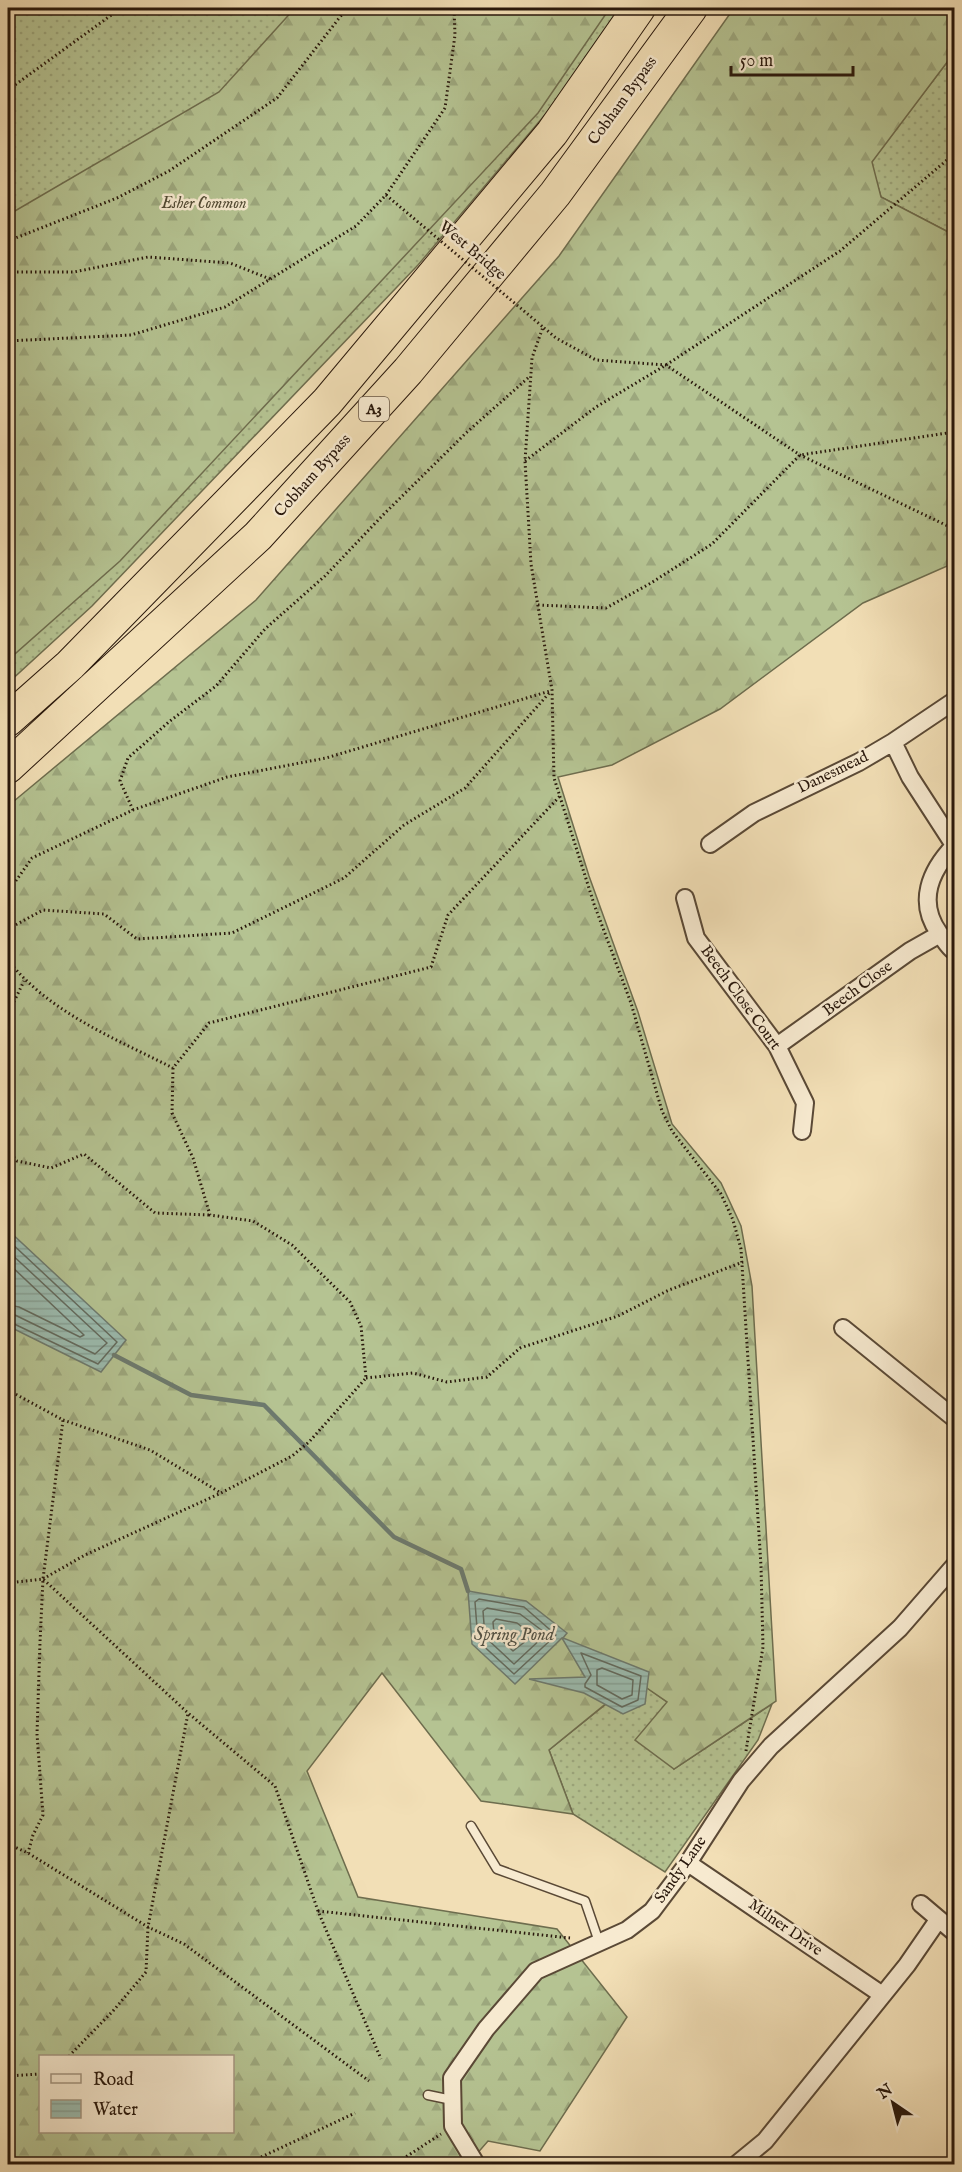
<svg xmlns="http://www.w3.org/2000/svg" width="962" height="2172" font-family="'IM FELL English',serif">
  <defs>
    <pattern id="grass-dots" width="8" height="8" patternUnits="userSpaceOnUse" patternTransform="scale(1.5)"><rect width="8" height="8" fill="#b5c392"/><path d="M2 2h.1M6 6h.1" fill="none" stroke="#9ca77d" stroke-width="1.8" stroke-linecap="round"/></pattern>
    <pattern id="forest-firs" width="22" height="20" patternUnits="userSpaceOnUse" patternTransform="scale(1.5)"><rect width="22" height="20" fill="#b5c392"/><path d="M5 1l3.5 6h-7zM16 11l3.5 6h-7z" fill="#9ca77d"/></pattern>
    <pattern id="water-rules" width="6" height="5" patternUnits="userSpaceOnUse" patternTransform="scale(1.5)"><rect width="6" height="5" fill="#9bbcb0"/><path d="M0 2.5h6" fill="none" stroke="#86a196"/></pattern>
  </defs>
  <rect width="100%" height="100%" fill="#f2dfb6"/>
  <filter id="stains"><feTurbulence type="fractalNoise" baseFrequency=".00333" numOctaves="4"/><feColorMatrix values="0 0 0 0 .2 0 0 0 0 .09 0 0 0 0 .02 0 0 0 .5 -.17"/></filter>
  <radialGradient id="worn" r=".72"><stop offset=".6" stop-color="#630" stop-opacity="0"/><stop offset="1" stop-color="#630" stop-opacity=".3"/></radialGradient>
  <!-- grass -->
  <path fill="url(#grass-dots)" stroke="#6e6d4e" stroke-width="1.5" d="M8,8H620L549,110L418,265L92,606L8,683Z
    M954,53V235L881,197L871,162Z
    M636,1680L667,1702L674,1769L772,1704L758,1740L665,1872L573,1814L549,1750Z"/>
  <!-- forest -->
  <path fill="url(#forest-firs)" stroke="#6e6d4e" stroke-width="1.5" fill-rule="evenodd" d="M295,8H610L538,113L120,561L8,660V215L219,92Z
    M734,8H954V53L872,162L881,197L954,235V563L863,603L720,709L612,765L558,777L589,876L638,1012L672,1124L721,1183L741,1226L752,1286L776,1701L674,1769L635,1740L667,1702L635,1680L549,1750L573,1814L481,1801L382,1673L307,1771L358,1897L557,1929L627,2017L540,2151L488,2141L468,2164H8V806L256,600L559,256ZM40,2056H232V2132H40Z"/>
  <!-- water -->
  <path fill="url(#water-rules)" stroke="#6d7a6e" stroke-width="1.5" d="M8,1230L126,1340L101,1372L8,1326Z
    M468,1591L526,1601L567,1633L563,1638L649,1672L645,1704L623,1714L584,1693L529,1679L585,1677L562,1638L515,1684L472,1644Z"/>
  <g fill="none" stroke-linecap="round" stroke-linejoin="round">
    <!-- shore -->
    <path stroke="#626a5e" stroke-width="1.5" d="M8,1240L117,1342L98,1364L8,1321
      M8,1251L107,1343L95,1354L15,1315L8,1314
      M8,1263L84,1335L80,1337L19,1307L8,1305
      M479,1599L524,1607L556,1635L514,1674L478,1641L475,1602Z
      M487,1608L520,1614L544,1632V1636L514,1664L485,1637L483,1611Z
      M496,1619L517,1623L530,1633L531,1637L513,1651L494,1633L493,1622Z
      M581,1653L641,1676L638,1700L622,1707L585,1687V1684L591,1675Z
      M602,1668L633,1680L632,1695L622,1699L597,1685V1670Z"/>
    <!-- stream -->
    <path stroke="#6d7a6e" stroke-width="4.5" d="M114,1355L191,1395L264,1405L394,1537L461,1569L468,1591"/>
    <!-- lane casing -->
    <g stroke="#5a4936" stroke-width="11">
      <path id="lane" d="M471,1826L497,1869L585,1901L599,1942
        M428,2095L452,2100"/>
    </g>
    <!-- street casing -->
    <g stroke="#5a4936" stroke-width="20">
      <path id="street" d="M893,742L910,777L954,845
        M710,844L754,813L859,762L893,742L954,701
        M954,846C930,871 917,902 939,933C944,939 948,947 954,951
        M685,898L696,938L777,1046L805,1103L802,1131
        M777,1046L910,951L940,934
        M843,1328L954,1418
        M688,1863L881,1994
        M921,1904L954,1932
        M476,2164L453,2126L452,2078L486,2029L536,1971L627,1930L652,1911L688,1863L741,1781L771,1746L900,1628L954,1566
        M737,2164L765,2141L907,1965L938,1920"/>
    </g>
    <!-- highway casing -->
    <g stroke="#28170b" stroke-width="34">
      <path id="highway" d="M8,720L70,665L327,402L552,133L639,8
        M8,767L258,536L408,371L555,194L691,8"/>
    </g>
    <!-- path -->
    <path stroke="#28170b" stroke-width="3" stroke-dasharray="1.5 3" stroke-linecap="butt" d="M8,90L121,8
      M8,241L117,198L169,171L277,98L347,8
      M8,272H74L148,257L230,263L270,279
      M8,341L131,335L225,307L356,226L386,195L445,108L455,35L454,8
      M525,461L596,407L666,365L840,251L954,154
      M538,605L606,608L651,583L712,544L800,455L954,432
      M133,810L120,781L128,758L170,721L216,686L265,629L325,576L383,515L466,433L529,377
      M8,892L32,858L133,810L227,777L326,758L550,691
      M8,929L43,910L104,914L137,939L232,933L344,878L404,825L465,788L551,691
      M8,960C48,1012 116,1039 173,1068
      M8,1014L24,981
      M8,1150L17,1161L51,1168L84,1154L155,1213L210,1215
      M366,1378L413,1373L447,1382L487,1377L520,1348L618,1316L669,1290L743,1262
      M8,1390L63,1420L43,1579L40,1642L37,1734L43,1815L33,1835L28,1853
      M63,1420L150,1450L221,1493
      M43,1579L85,1555L221,1493L292,1456L309,1442L366,1378L361,1326L350,1302L292,1245L253,1221L210,1215L193,1158L172,1113L173,1068L209,1023L431,967L448,915L560,796
      M8,1583L43,1579L188,1713L275,1786L318,1911L381,2059
      M746,1751L763,1647L761,1566L741,1249L733,1220L721,1194L672,1131L662,1111L631,1003L594,904L554,778L552,690L531,564L525,461L532,358L543,327L556,338L596,360L666,365L800,455L954,529
      M8,1844L28,1853L148,1927L184,1944L369,2081
      M318,1911L570,1938
      M69,2056L113,2011L146,1972L148,1927L188,1713
      M8,2076L40,2074
      M257,2159L355,2113
      M225,2164L256,2159L337,2164
      M395,2164L441,2134"/>
    <!-- lane -->
    <use href="#lane" stroke="#f7ead0" stroke-width="8"/>
    <!-- street -->
    <use href="#street" stroke="#f7ead0" stroke-width="16"/>
    <!-- highway -->
    <use href="#highway" stroke="#f2dfb6" stroke-width="32"/>
    <!-- path-bridge -->
    <path stroke="#28170b" stroke-width="3" stroke-dasharray="1.5 3" stroke-linecap="butt" d="M386,195L543,327"/>
  </g>
  <g text-anchor="middle" dominant-baseline="central" stroke-width="5" stroke-linejoin="round" paint-order="stroke">
    <!-- shield labels -->
    <rect fill="#f7ead0" stroke="#665646" stroke-width="1.5" x="359" y="397" width="30" height="24" rx="4.5"/>
    <g font-size="15" font-weight="bold" fill="#28170b">
      <text x="374" y="409">A3</text>
    </g>
    <!-- street labels -->
    <g font-size="16" fill="#28170b" stroke="#f7ead0">
      <text transform="translate(623 101) rotate(-54)">Cobham Bypass</text>
      <text transform="translate(472 251) rotate(40)">West Bridge</text>
      <text transform="translate(313 476) rotate(-48)">Cobham Bypass</text>
      <text transform="translate(833 773) rotate(-26)">Danesmead</text>
      <text transform="translate(858 989) rotate(-36)">Beech Close</text>
      <text transform="translate(740 998) rotate(54)">Beech Close Court</text>
      <text transform="translate(681 1870) rotate(-55)">Sandy Lane</text>
      <text transform="translate(785 1928) rotate(35)">Milner Drive</text>
    </g>
    <!-- park labels -->
    <g font-size="16" font-style="italic" fill="#524b34" stroke="#f7ead0">
      <text x="204" y="204">Esher Common</text>
    </g>
    <!-- water labels -->
    <g font-size="18" font-style="italic" fill="#505145" stroke="#f7ead0">
      <text x="514" y="1635">Spring Pond</text>
    </g>
  </g>
  <!-- margin -->
  <rect width="962" height="2172" fill="none" stroke="#f2dfb6" stroke-width="30"/>
  <rect x="9" y="9" width="944" height="2154" fill="none" stroke="#28170b" stroke-width="3"/>
  <rect x="15" y="15" width="932" height="2142" fill="none" stroke="#28170b" stroke-width="1.5"/>
  <!-- legend -->
  <rect x="39" y="2055" width="195" height="78" fill="#f7ead0" stroke="#a49681" stroke-width="1.5"/>
  <rect x="51" y="2074" width="30" height="9" fill="#f7ead0" stroke="#a49681" stroke-width="1.5"/>
  <text x="93" y="2085" font-size="18" fill="#28170b">Road</text>
  <rect x="51" y="2100" width="30" height="18" fill="url(#water-rules)" stroke="#a49681" stroke-width="1.5"/>
  <text x="93" y="2115" font-size="18" fill="#28170b">Water</text>
  <!-- north arrow -->
  <g transform="translate(893 2103) rotate(325)" stroke="#f7ead0" stroke-width="4.5" paint-order="stroke">
  <path d="M0-4.5L10 22L0 15L-10 22Z" fill="#28170b"/>
  <text y="-9" font-size="16" font-weight="bold" text-anchor="middle" fill="#28170b">N</text>
  </g>
  <!-- scale -->
  <path d="M731 66v9h122v-9" fill="none" stroke="#28170b" stroke-width="3"/>
  <text x="740" y="66" font-size="18" fill="#28170b" stroke="#f7ead0" stroke-width="4.5" paint-order="stroke">50 m</text>
  <rect width="100%" height="100%" filter="url(#stains)"/>
  <rect width="100%" height="100%" fill="url(#worn)"/>
</svg>
